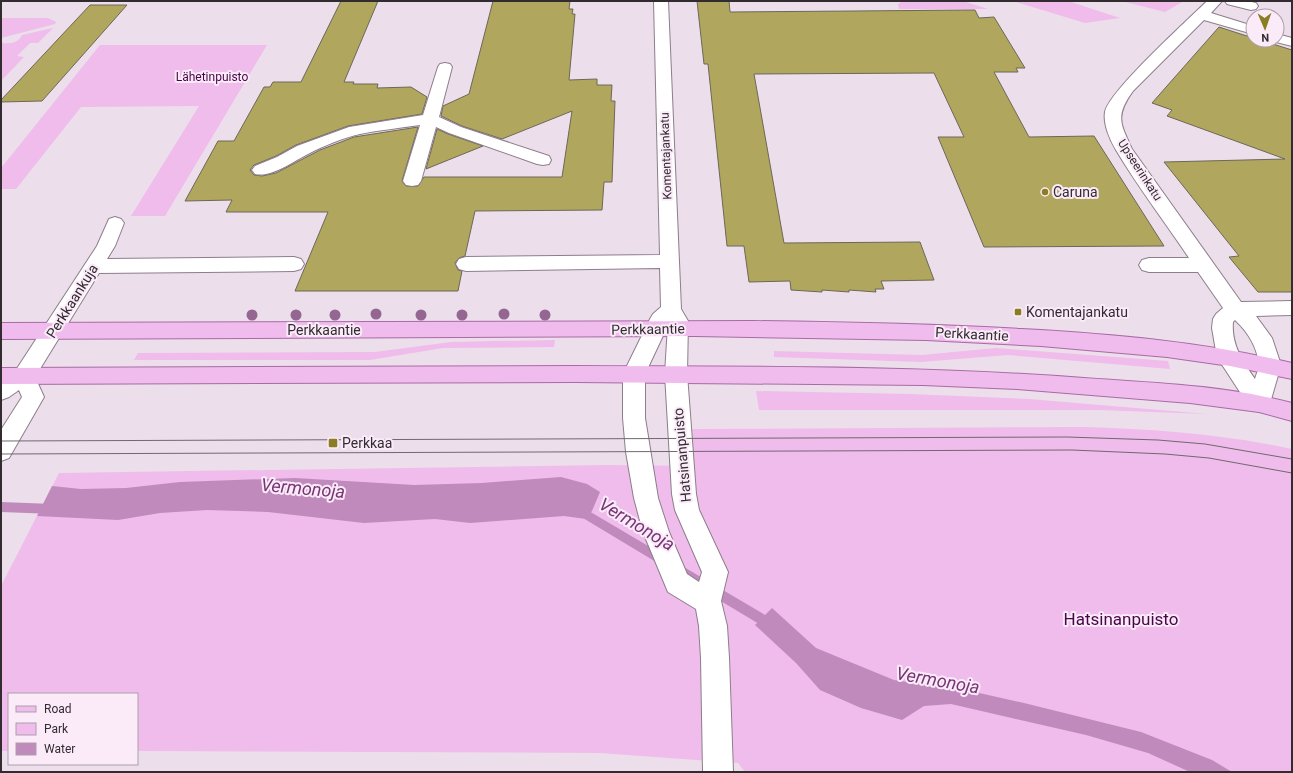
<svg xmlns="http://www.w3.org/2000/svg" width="1293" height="773" font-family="Roboto,sans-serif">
  <rect width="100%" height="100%" fill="#eddeec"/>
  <!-- green -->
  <path fill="#efbceb" d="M903,1H963L988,9H899L898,4Z
    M1013,1H1068L1120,18L1085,23Z
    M1121,1H1184L1165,12Z
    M1,18H48L56,22L55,24L1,38Z
    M53,28L38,43H30L17,56L24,57L1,81V41L3,43C11,44 18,43 22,35Z
    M100,45H267L165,216H131L199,106L81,107L16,189H1V168Z
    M555,340L554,347L443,348L370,360H134L138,353L375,352L451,342Z
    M996,348L1168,361L1170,369L1008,355L921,362L774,357V351L922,355Z
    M756,391L910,394L1029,399L1207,414L1100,410H759Z
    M1083,427C1153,429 1223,434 1292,449V772H745L738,763L600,753L137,751V694H9V751H1V586L59,473L607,465L694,466L692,429Z"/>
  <!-- water -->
  <path fill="#c18abd" d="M561,477L587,484L600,492L592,511L586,519L564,516L470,523L435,519L364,523L268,512L207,510L160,513L118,520L37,516L52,486L81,489L126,488L180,482L295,478L414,485L482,483Z
    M772,608L816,648L894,680L966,690L1024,703L1141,732L1212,760L1232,772H1190L1148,753L1086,735L951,704L924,706L902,720L861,708L820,690L796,663L755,625Z"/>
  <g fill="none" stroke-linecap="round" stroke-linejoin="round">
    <!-- stream -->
    <path fill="#c18abd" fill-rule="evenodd" d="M1,502L53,504L57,506L59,509L57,512L53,514L1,512Z
      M577,504L777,622L779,626L777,630L773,632L769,630L573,512L571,509L573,506Z"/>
  </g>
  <!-- building -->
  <path fill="#b1a65d" stroke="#6b6858" d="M341,1H378L344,82H354L353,84H378L377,88L411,87L427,97L422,114L348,126L296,145L276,156L254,165L250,170L254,175L262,176L276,173L320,150L354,137L418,127L402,181L406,186H418L424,177H562L572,111L502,139L462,126L441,116L443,106L469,94L493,1H570L569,9H573L572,14H575L569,80L597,79V85H612L611,101H615L612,182H604L602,210L475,211L465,256L459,258L455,263L458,270L462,271L458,291H295L328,212H226L232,200L185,201L218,141H234L264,87H270L273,82H301Z
    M697,1H729L730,12L975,10L979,18L994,17L1025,68H1016L1018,72H994L1029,137L1094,136L1164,246L984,247L938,137H964L934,73L754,74L784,243L920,242L934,280L881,281L884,289H875L876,292L849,290V292L822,290V292L791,290L790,281L749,282L744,246H727L708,64H704Z
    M90,5H127L42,101L1,102V100Z
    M1219,27L1253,38V40H1260L1292,50V292H1258L1229,257L1239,256L1164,162L1285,159L1167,116L1172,110L1152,103Z
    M437,129L448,134L483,146L426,169Z"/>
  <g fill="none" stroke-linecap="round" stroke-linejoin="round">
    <!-- minor casing -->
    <g stroke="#8c7e8b" stroke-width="2">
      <path id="minor" d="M654,1H668L681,309L688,321L687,374L696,494L699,510L728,572L721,601L727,626L729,658L733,772H703L701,658L699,626L696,609L668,592L643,532L634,498L626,452L623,418V374L650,319L653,314L661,307L660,268L466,271L459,269L456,264L459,259L466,257L660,255ZM668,325L665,374L672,494L675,510L702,572L699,582L687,574L669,532L658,498L645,418V374Z
        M1207,1H1222L1211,13L1253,26V34L1204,20L1133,91C1115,116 1120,123 1132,149L1241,302L1292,301V315L1256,316L1272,338L1281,365L1270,403L1267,409L1259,412L1251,409L1217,357L1212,328L1213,319L1216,314L1223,308L1198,272H1149L1142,270L1139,265L1142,260L1149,258H1189C1165,222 1138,187 1116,150C1110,140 1103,124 1105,112C1109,91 1188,20 1207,1ZM1235,320C1248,332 1257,347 1259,364C1259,369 1256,375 1255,379C1243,362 1231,345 1233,322Z
        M1225,1H1247L1256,3L1258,6L1256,9L1251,10L1227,4Z
        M1277,34L1292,38V46L1272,41L1271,40H1277Z
        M445,63L450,64L452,67L439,117L461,127L549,156L551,160L549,164L543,165L537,164L449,133L436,127L421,181L418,185L412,186L406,185L403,181L420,125C400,128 379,130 360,134C345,137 321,147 308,154C294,161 271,178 255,174L252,170L255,166L277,157L297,146L349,127L423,115L438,67L440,64Z
        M115,217L121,219L124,223L115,246L107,259L294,257L301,259L304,264L301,269L294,271L99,273L35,377L44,397L9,458L1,461V430L22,397L19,390L9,397L1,400V380L16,370L97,246L109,219Z"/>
    </g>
    <!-- major casing -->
    <g stroke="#a76ca3" stroke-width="2">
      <path id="major" d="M753,321C843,322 932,324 1022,329C1113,334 1203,342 1292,363V379L1230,366L1167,357L1041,346L926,340L695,336L1,339V323Z
        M575,366C745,367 915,365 1084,378C1154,383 1224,385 1292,403V421L1259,412L1190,403L1017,389L923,385L575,382L1,384V368Z"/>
    </g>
    <!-- minor -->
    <use href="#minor" fill="#fff" fill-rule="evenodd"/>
    <!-- major -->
    <use href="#major" fill="#f0bbed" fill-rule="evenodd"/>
    <!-- tram -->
    <path stroke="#716870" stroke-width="1" d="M1,441L1067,437L1158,440L1205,444L1292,459
      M1,454L1072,450L1165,454L1209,458L1292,473"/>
  </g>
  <!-- trees -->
  <g fill="#936792">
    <circle cx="376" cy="314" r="5.5"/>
    <circle cx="504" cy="314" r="5.5"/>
    <circle cx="252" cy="315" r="5.5"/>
    <circle cx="296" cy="315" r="5.5"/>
    <circle cx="335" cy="315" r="5.5"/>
    <circle cx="421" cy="315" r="5.5"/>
    <circle cx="462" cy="315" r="5.5"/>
    <circle cx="545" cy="315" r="5.5"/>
  </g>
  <!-- markers -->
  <g fill="#8a7d24" stroke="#fbebf9" stroke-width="1.5">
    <circle cx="1045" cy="192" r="4"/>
    <rect x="1014" y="308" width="8" height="8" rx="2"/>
    <rect x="328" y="438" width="10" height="10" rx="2"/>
  </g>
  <g text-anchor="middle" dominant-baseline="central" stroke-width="4" stroke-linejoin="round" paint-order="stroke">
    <!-- far-park labels -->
    <g font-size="12" fill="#490549" stroke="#fbebf9">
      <text x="212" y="77">Lähetinpuisto</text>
    </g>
    <!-- far-street labels -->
    <g font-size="12" fill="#322c31" stroke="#fbebf9">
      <text transform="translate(666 156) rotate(-92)">Komentajankatu</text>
      <text transform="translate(1140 170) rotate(57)">Upseerinkatu</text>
    </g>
    <!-- poi labels -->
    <g font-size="14" fill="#322c31" stroke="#fbebf9" text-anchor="start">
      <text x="1053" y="192">Caruna</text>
      <text x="1026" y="312">Komentajankatu</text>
      <text x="342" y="443">Perkkaa</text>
    </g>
    <!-- street labels -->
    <g font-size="14" fill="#322c31" stroke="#fbebf9">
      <text transform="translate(72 301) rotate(-58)">Perkkaankuja</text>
      <text transform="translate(648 329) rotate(-1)">Perkkaantie</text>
      <text x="324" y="330">Perkkaantie</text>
      <text transform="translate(972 334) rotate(3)">Perkkaantie</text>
      <text transform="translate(682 455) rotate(-95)">Hatsinanpuisto</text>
    </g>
    <!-- near-park labels -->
    <g font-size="17" fill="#490549" stroke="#fbebf9">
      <text x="1121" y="619">Hatsinanpuisto</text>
    </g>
    <!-- near-water labels -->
    <g font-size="18" font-style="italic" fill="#773575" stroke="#fbebf9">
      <text transform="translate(303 488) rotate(5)">Vermonoja</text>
      <text transform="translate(637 524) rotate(31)">Vermonoja</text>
      <text transform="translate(938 680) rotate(10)">Vermonoja</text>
    </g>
  </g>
  <!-- border -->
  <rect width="1293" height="773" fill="none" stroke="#322c31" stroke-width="4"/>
  <!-- legend -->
  <rect x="8" y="693" width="130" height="72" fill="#fbebf9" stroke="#ab9fa9"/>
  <rect x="16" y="706" width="20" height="6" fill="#f0bbed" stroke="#ab9fa9"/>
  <text x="44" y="713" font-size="12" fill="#322c31">Road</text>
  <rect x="16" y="723" width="20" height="12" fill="#efbceb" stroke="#ab9fa9"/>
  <text x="44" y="733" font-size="12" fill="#322c31">Park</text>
  <rect x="16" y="743" width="20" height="12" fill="#c18abd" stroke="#ab9fa9"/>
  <text x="44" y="753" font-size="12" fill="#322c31">Water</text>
  <!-- north arrow -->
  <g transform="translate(1265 28) rotate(178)"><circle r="19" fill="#fbebf9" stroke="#ab9fa9"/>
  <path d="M0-3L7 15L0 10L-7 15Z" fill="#8a7d24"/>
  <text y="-6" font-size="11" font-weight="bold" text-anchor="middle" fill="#322c31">N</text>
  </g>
</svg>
